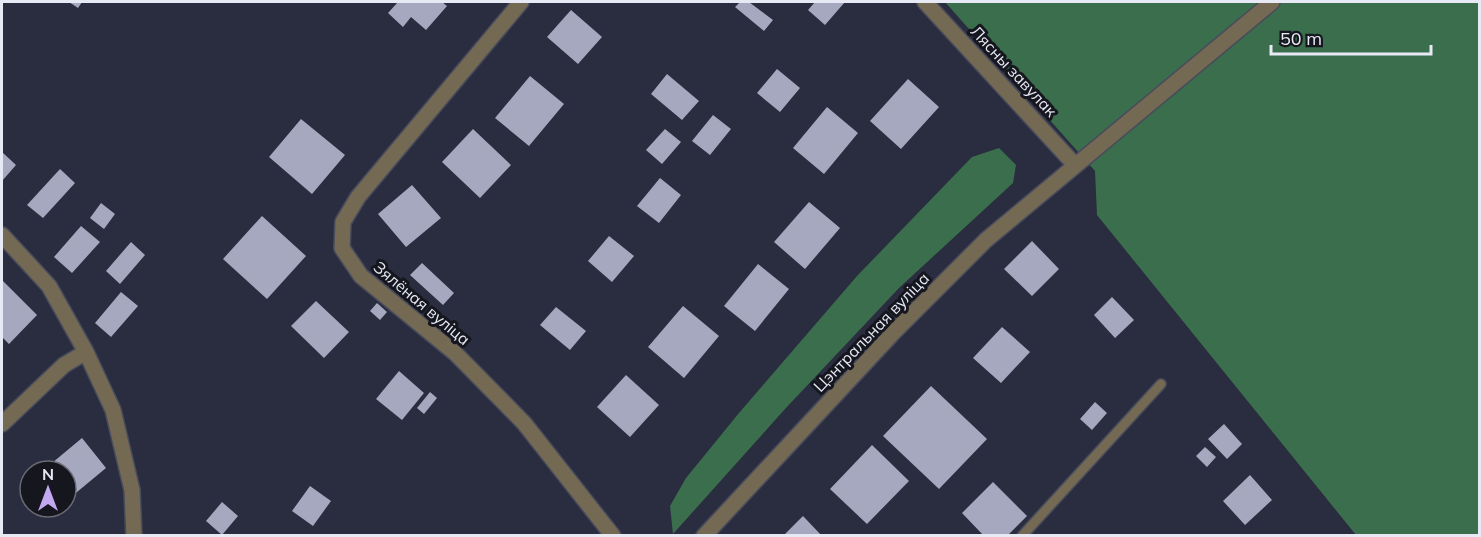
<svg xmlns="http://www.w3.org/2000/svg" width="1481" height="537" font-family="Mulish,sans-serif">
  <rect width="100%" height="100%" fill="#2a2d3f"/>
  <!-- forest -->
  <path fill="#3a6e4c" d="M945,2H1479V535H1356L1097,215L1095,171Z
    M999,148L1016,165L1013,183L899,288L785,409L673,534L670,506L686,478L739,413L857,276L972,157Z"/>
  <!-- building -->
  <path fill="#a6a8bf" d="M69,2H82L78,8Z
    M398,2H442L447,6L426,30L411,17L403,27L388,13Z
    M740,2H749L773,20L764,31L735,7Z
    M815,2H845L825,25L808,10Z
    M571,10L602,37L578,64L547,37Z
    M777,69L800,88L780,112L757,93Z
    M667,74L699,101L682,120L651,94Z
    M530,76L564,104L529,146L495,118Z
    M908,79L939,107L901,149L870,121Z
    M827,107L858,133L824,174L793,148Z
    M713,115L731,129L710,155L692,141Z
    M301,119L345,155L312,194L269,157Z
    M473,129L511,165L480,198L442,162Z
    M665,129L681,142L662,164L646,150Z
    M2,152L16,165L2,181Z
    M60,169L75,183L43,218L27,205Z
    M660,178L681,195L659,223L637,206Z
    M412,185L441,218L406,247L378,214Z
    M809,202L840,228L805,269L774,242Z
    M101,203L115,214L104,229L90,218Z
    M262,216L306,256L267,299L223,259Z
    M81,226L100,242L72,273L54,257Z
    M609,236L634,256L612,282L588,261Z
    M1032,241L1059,269L1032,296L1004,269Z
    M131,242L145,255L120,284L106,271Z
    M422,263L454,293L443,305L410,275Z
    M758,264L789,289L755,331L724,306Z
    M2,280L37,315L9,344L2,337Z
    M121,292L138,306L111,337L95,323Z
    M1112,297L1134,320L1115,338L1094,315Z
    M316,301L349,332L324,358L291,326Z
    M377,303L387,312L380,320L370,311Z
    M683,306L719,336L684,378L648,347Z
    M556,307L586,331L570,350L540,325Z
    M1002,327L1030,352L1001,383L973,358Z
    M399,371L424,393L402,420L376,399Z
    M626,375L659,405L630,437L597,407Z
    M931,386L987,439L939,489L883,436Z
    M430,392L437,398L424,414L417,408Z
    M1095,402L1107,413L1092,430L1080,419Z
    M1224,424L1242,444L1227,459L1208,439Z
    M82,438L106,468L71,497L66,492V471H49L46,468Z
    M872,445L909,481L867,524L830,489Z
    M1205,447L1216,457L1207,467L1196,456Z
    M1250,475L1272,500L1245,525L1223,501Z
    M993,482L1027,516L1007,536H984L962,513Z
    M310,486L331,501L313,526L292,511Z
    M222,502L238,516L222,535L206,521Z
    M803,516L822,536H783Z"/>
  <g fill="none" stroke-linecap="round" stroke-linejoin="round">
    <!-- lane casing -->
    <g stroke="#484b5c" stroke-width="12">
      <path id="lane" d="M1022,536L1161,384"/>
    </g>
    <!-- street casing -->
    <g stroke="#484b5c" stroke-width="18">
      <path id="street" d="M521,2L358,197L343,222L342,248L361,276L455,353L524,423L613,536
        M925,2L1075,165
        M2,235L49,286L86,352L113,410L132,490L134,536
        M2,424L64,365L86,352
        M704,536L893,333L986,240L1272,2"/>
    </g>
    <!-- lane -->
    <use href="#lane" stroke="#746953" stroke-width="9"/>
    <!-- street -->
    <use href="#street" stroke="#746953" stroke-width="15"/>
  </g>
  <g text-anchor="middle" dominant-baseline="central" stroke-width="6" stroke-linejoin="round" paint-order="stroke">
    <!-- street labels -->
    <g font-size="16" fill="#e7e9f5" stroke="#15161e">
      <text transform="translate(1014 71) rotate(47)">Лясны завулак</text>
      <text transform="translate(422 303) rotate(40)">Зялёная вуліца</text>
      <text transform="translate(871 332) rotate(-46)">Цэнтральная вуліца</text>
    </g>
  </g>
  <!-- border -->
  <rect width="1481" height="537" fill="none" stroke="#e7e9f5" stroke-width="6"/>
  <!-- north arrow -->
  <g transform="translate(48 489)"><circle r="28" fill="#15161e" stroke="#696a74" stroke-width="1.5"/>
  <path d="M0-4.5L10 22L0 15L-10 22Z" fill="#c4a7f1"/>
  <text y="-9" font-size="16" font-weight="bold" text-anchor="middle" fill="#e7e9f5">N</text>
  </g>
  <!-- scale -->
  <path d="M1271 45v9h160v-9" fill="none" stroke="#e7e9f5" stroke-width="3"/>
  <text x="1280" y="45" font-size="18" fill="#e7e9f5" stroke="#15161e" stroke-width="4.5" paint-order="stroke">50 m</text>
</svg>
